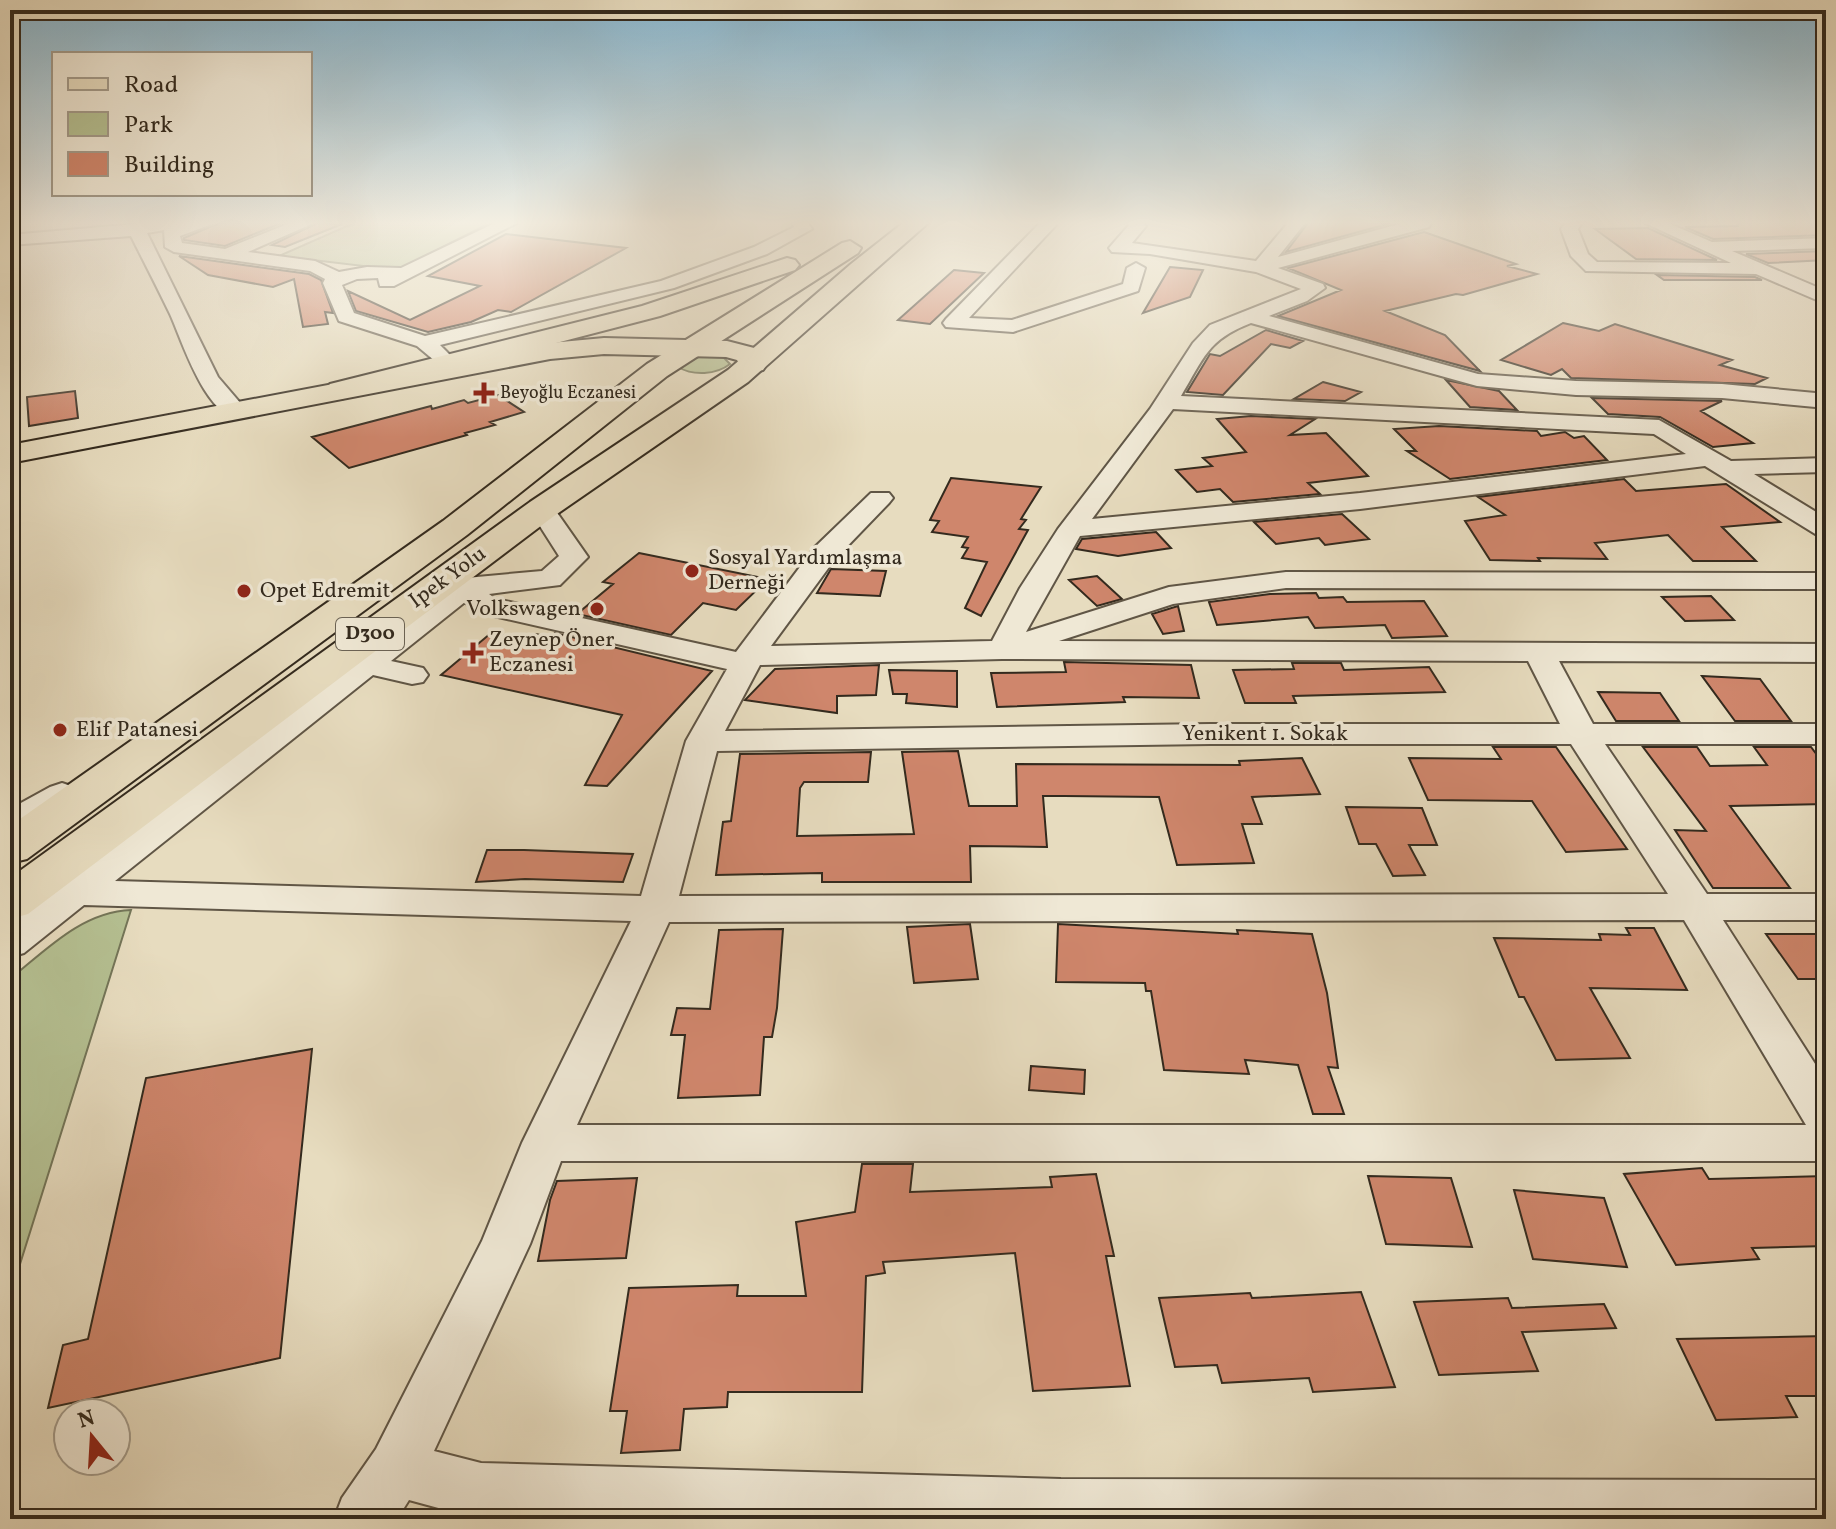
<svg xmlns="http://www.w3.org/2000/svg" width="1836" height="1529" font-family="Vollkorn,serif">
  <rect width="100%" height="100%" fill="#e7dcbf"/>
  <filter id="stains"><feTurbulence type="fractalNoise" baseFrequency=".0025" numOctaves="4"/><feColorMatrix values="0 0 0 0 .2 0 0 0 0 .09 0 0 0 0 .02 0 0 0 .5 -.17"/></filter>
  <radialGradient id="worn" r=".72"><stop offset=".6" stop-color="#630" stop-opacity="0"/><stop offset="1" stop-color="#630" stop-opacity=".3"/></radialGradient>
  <!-- green -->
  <path fill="#b5c092" stroke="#747558" stroke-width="2" d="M354,223H490L397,270L279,256Z
    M690,356H722L730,364C716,375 693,376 678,367Z
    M131,910L10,1296V979C47,949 82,912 131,910Z"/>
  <!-- building -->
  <path fill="#cf866c" stroke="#332a1e" stroke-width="2" d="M219,223H281L225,246L184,240V238Z
    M317,223L342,224L285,247L272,245Z
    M1308,223H1391L1286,252Z
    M1738,223H1826V235L1713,239L1685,227L1738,226Z
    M1648,228L1717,260L1636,259L1595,229Z
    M1424,232L1516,264L1507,266L1537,274L1463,295L1456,294L1385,311L1445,335L1480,371L1278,316L1341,290L1288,268Z
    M506,234L626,248L511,312L498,310L471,322L428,332L356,311L348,291L410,320L480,286L428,276Z
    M1826,251V260L1768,263L1746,254Z
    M179,256L309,274L321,280L333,313L325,312L328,324L303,327L294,279L273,287L208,275Z
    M1170,267L1203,270L1190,297L1143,313Z
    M954,270L984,273L930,324L898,320Z
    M1657,275L1755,277L1762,280H1664Z
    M1563,323L1599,331L1615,324L1732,360L1720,365L1767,378L1755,384L1571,378L1562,369L1551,375L1501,360Z
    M1266,330L1303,341L1290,348L1271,344L1223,395L1187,392L1210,354L1220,356Z
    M1446,380L1499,391L1517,410L1470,407Z
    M1323,382L1361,392L1345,401L1294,399Z
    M75,391L78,418L29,426L27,397Z
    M498,395L524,412L490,422L495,425L465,433L467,435L349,468L312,437L431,406L432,409L464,400L468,403Z
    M1592,398L1722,401L1701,411L1753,443L1713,447L1660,417L1608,414Z
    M1251,416L1315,419L1290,435L1326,433L1368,476L1308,483L1320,494L1233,502L1220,489L1197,492L1176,470L1212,466L1203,458L1246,452L1217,419Z
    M1439,426L1537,431L1541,436L1565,432L1574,438L1584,436L1607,460L1450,479L1407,451H1416L1394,429Z
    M951,478L1041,487L1021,519L1026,520L1019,529L1028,530L981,616L965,608L987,562L962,558L968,548L962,547L968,537L932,532L939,521L930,520Z
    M1624,479L1636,491L1726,484L1780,522L1722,527L1756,561H1693L1668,535L1595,543L1607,559L1538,558L1540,561L1490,560L1465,521L1505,515L1478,497Z
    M1342,514L1369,539L1325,545L1319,538L1276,544L1254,522Z
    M1156,532L1171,548L1118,556L1076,549L1082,539Z
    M639,553L768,579L736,610L703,603L671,635L577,614L613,584L603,582Z
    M831,569L886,571L880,596L817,593Z
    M1097,576L1122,599L1097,606L1069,580Z
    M1316,593L1319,598L1343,597L1347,602L1424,601L1447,636L1392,638L1385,625L1315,628L1308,617L1217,625L1209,602L1270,594Z
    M1711,596L1734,620L1685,621L1662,597Z
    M1178,606L1184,631L1163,634L1152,614Z
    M491,633L529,641L536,634L550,637L555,633L712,671L607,786L585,785L622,715L441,675Z
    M1064,662L1191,665L1199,698L1123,697L1125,702L997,707L991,673L1066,672Z
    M1292,663H1341L1344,670L1429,667L1445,692L1293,696L1296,703H1245L1233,670L1294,669Z
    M879,665L876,695L837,696V713L745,700L775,669Z
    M889,670L957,671V707L906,703L907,694H893Z
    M1702,676L1760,679L1791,721H1735Z
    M1598,692L1660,693L1679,721H1616Z
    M1493,747H1556L1627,849L1566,852L1532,801L1428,800L1409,758L1501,759Z
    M1643,747H1697L1710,766L1767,765L1754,747H1811L1826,767V804L1730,806L1790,888H1713L1675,830L1706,831Z
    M958,751L969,806H1017L1016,764L1240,765L1239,761L1302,758L1320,794L1252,797L1262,824H1242L1254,863L1177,865L1159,797L1064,796H1043L1047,847L970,846L971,882H822V873L716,875L723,822L731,821L740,754L871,752L868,782H804L800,788L797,836L914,834L902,752Z
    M1346,807L1422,808L1437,845H1409L1425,875L1393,876L1376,844H1359Z
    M487,850H524L633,854L623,882L525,879L476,882Z
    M970,924L978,979L914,983L907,927Z
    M1058,924L1238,934L1237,930L1312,934L1327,993L1338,1068L1328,1067L1344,1114H1313L1298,1065L1245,1060L1249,1074L1164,1070L1151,991H1146L1145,983L1056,982Z
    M1626,928H1654L1687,990L1590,988L1630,1058L1556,1060L1524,997H1519L1494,938L1601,940L1599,934L1630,935Z
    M783,929L777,1008L772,1037H764L760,1095L678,1098L685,1035H671L677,1008L710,1009L719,930Z
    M1766,934H1826V979H1798Z
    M312,1049L280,1358L48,1408L63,1345L88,1339L146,1078Z
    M1031,1066L1085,1070L1084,1094L1029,1090Z
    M862,1164H913L910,1192L1052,1187L1050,1177L1096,1174L1114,1256H1106L1130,1386L1033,1391L1015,1253L883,1262L885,1273L866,1276L862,1392H728L727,1407L684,1409L680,1450L621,1453L627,1411H610L629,1288L738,1285L737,1296H806L796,1222L855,1212Z
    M1702,1168L1709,1179L1826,1176V1246L1752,1248L1759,1259L1676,1265L1624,1174Z
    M1368,1176L1451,1178L1472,1247L1386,1244Z
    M637,1178L626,1258L538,1261L550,1200L557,1181Z
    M1514,1190L1604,1198L1627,1267L1533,1259Z
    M1361,1292L1395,1387L1313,1392L1309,1378L1222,1383L1217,1365L1175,1367L1159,1298L1250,1293L1252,1298Z
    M1508,1298L1512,1308L1604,1304L1616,1328L1522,1332L1538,1371L1439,1375L1414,1302Z
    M1826,1336V1396H1786L1797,1417L1716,1420L1677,1339Z"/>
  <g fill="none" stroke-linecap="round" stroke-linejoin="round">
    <!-- minor casing -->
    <g stroke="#605646" stroke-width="4">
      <path id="minor" d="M147,223H215L180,236L182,243L225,249L290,223H314L248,252L315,261L339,272L367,267L401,268L495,223H517L394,286H380L378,278L357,279L342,285L354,313L425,336L661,281L754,247L794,227L792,223H808L812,229L767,254L674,288L440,345L452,357L442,363L435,361L417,346L339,321L323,283L325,279L310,271L174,252L165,247L164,230L147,233L218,377L248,412L245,417C208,426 182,340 170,314C157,287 144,262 131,236L10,245V235Z
        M1040,223H1058L969,318L1012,320L1123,284L1127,268L1136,263L1145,268L1138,291L1013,332L946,327L943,323L946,319Z
        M1128,223H1144L1146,226L1132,243L1256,261L1288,223H1305L1278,257L1403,223H1431L1429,227L1278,268L1323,284L1325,288L1307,301L1269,316L1478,374L1576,381L1722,384L1826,394V408L1722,398L1576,395L1477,386L1251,323C1207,340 1204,358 1181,396L1659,420L1731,461L1826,458V472L1754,474L1826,518V537L1817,535L1705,466L1360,509L1080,536L1026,632L1169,587L1286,572L1826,573V589L1286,588L1173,604L1059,641L1826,644V662L1559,661L1593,724H1826V744H1605L1707,894H1826V920H1723L1826,1081V1161H561L530,1244L434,1451L481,1463L1061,1479L1826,1480V1519H479L409,1500L397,1519H334L342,1498L376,1449L482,1241L522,1143L631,921L84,905L24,953L10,957V923L343,668L337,661L341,654H361L443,591L440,586L444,580L542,571L559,556L529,509L533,504H551L588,557L560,585L489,594L496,599L736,652L815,547L871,493H889L893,498L889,503L835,559L771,646L992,641L1020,588L1058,529L1150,409L1193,343L1210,325L1301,289L1256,272L1150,254L1112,252L1109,248L1129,225ZM1173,409L1654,434L1686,454L1360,493L1092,519ZM465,602L476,612L727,669L686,741L641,896L115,881L373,675L412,684L423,682L428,675L423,668L391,661ZM1002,659L1528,661L1560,724H1210L725,731L760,665ZM1210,744H1571L1668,894L679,896L717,751ZM1684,920L1806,1125H577L669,922Z
        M1565,223H1582L1578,229L1588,254L1597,262L1731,263L1645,223H1668L1712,242L1826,238V248L1732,251L1826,291V304L1756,274L1586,271L1571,256L1561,229Z
        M62,783L74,787L79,794L74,801L23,832L10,835V809L50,787Z"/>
    </g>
    <!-- major casing -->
    <g stroke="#332a1e" stroke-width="4">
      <path id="major" d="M604,338L727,341L758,349L767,364L763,370L753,372L743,370L737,360L726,357L604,354L550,359L10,463V445L550,343Z"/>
    </g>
    <!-- highway casing -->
    <g stroke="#332a1e" stroke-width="4">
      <path id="highway" d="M903,223H928L748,382L554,516L28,914L10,919V878L530,502L728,370L851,264Z
        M850,241L861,248L858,253L667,376L467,535L27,859L10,863V826L443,521L647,364L842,243Z
        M787,258L795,260L799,265L795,270L660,316L340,399L330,396L326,390L330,384L642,306Z"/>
    </g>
    <!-- minor -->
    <use href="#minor" fill="#efe8d5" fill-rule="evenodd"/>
    <!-- major -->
    <use href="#major" fill="#e7dcbf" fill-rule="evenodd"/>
    <!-- highway -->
    <use href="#highway" fill="#e7dcbf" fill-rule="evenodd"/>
  </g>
  <!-- sky -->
  <linearGradient id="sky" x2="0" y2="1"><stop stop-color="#87b7d1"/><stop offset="0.51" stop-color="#f4efe2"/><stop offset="1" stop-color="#f4efe2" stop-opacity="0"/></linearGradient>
  <rect width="1836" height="437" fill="url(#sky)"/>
  <!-- markers -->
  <g fill="#8f2418" stroke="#efe8d5" stroke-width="3">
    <path d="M480 381h8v8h8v8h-8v8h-8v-8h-8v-8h8z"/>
    <circle cx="692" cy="571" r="8"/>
    <circle cx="244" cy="591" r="8"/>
    <circle cx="597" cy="609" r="8"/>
    <path d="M469 641h8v8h8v8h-8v8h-8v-8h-8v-8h8z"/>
    <circle cx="60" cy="730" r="8"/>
  </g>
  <g text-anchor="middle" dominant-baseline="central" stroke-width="7" stroke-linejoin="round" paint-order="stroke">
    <!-- far-poi labels -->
    <g font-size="18" fill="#332a1e" stroke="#efe8d5" text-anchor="start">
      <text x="500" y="393">Beyoğlu Eczanesi</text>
    </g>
    <!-- shield labels -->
    <rect fill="#efe8d5" stroke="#6b6355" stroke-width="2" x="336" y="618" width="68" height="32" rx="6"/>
    <g font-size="20" font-weight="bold" fill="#332a1e">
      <text x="370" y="634">D300</text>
    </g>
    <!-- poi labels -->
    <g font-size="22" fill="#332a1e" stroke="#efe8d5" text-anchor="start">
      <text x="708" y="558">Sosyal Yardımlaşma<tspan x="708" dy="25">Derneği</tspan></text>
      <text x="260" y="591">Opet Edremit</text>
      <text x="581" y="609" text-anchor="end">Volkswagen</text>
      <text x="489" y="640">Zeynep Öner<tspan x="489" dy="25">Eczanesi</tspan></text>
      <text x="76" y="730">Elif Patanesi</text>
    </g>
    <!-- street labels -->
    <g font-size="22" fill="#332a1e" stroke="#efe8d5">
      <text transform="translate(448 578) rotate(-36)">Ipek Yolu</text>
      <text x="1265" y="734">Yenikent 1. Sokak</text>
    </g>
  </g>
  <!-- margin -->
  <rect width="1836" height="1529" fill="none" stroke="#e7dcbf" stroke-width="40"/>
  <rect x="12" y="12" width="1812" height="1505" fill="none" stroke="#332a1e" stroke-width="4"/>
  <rect x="20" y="20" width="1796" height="1489" fill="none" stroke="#332a1e" stroke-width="2"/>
  <!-- legend -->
  <rect x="52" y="52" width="260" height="144" fill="#efe8d5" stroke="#a49c8c" stroke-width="2"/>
  <rect x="68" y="78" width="40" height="12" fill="#e7dcbf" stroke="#a49c8c" stroke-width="2"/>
  <text x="124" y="92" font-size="24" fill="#332a1e">Road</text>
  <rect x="68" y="112" width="40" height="24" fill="#b5c092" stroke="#a49c8c" stroke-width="2"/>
  <text x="124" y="132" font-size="24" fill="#332a1e">Park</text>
  <rect x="68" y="152" width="40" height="24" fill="#cf866c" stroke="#a49c8c" stroke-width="2"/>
  <text x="124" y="172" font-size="24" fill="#332a1e">Building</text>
  <!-- north arrow -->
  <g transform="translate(92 1437) rotate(342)"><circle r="38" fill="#efe8d5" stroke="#a49c8c" stroke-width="2"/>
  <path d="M0-6L14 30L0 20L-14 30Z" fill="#8f2418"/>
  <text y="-12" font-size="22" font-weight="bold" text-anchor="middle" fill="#332a1e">N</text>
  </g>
  <rect width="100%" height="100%" filter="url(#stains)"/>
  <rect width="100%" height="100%" fill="url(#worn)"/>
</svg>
